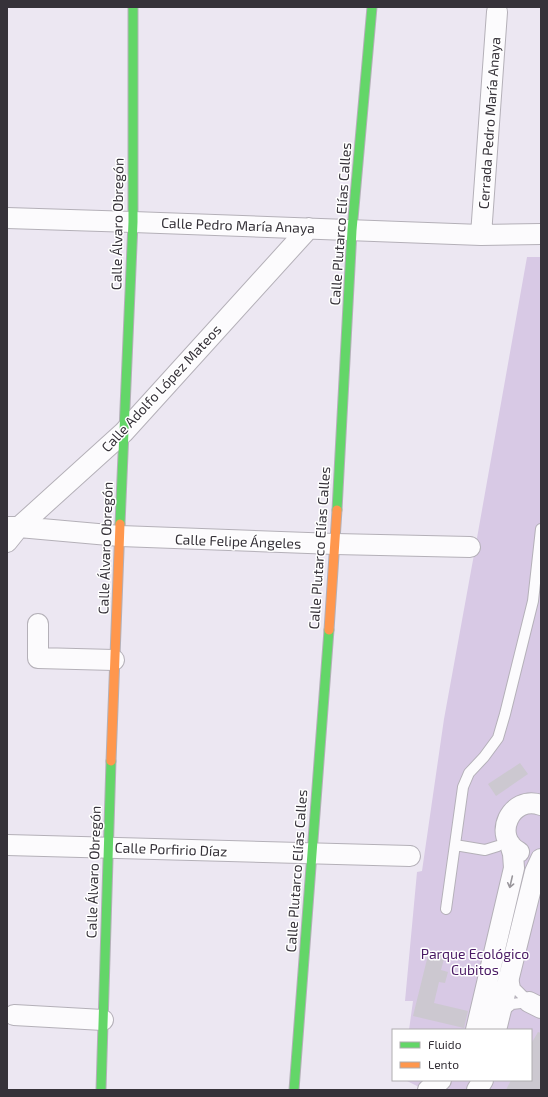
<svg xmlns="http://www.w3.org/2000/svg" width="548" height="1097" font-family="'Exo 2',sans-serif">
  <rect width="100%" height="100%" fill="#ece7f2"/>
  <!-- park -->
  <path fill="#d8c9e5" d="M527,257H541V1090H425L405,1080H531V1030H409L413,1001H405L417,872L422,871L444,719L477,538Z"/>
  <!-- building -->
  <path fill="#ccc8d0" d="M520,763L528,774L496,796L488,784Z
    M429,951L445,955L441,970L448,972L445,983L439,982L434,1003L468,1011L464,1028L413,1016Z
    M538,1032L541,1033V1090H506L511,1080H531V1044Z"/>
  <g fill="none" stroke-linecap="round" stroke-linejoin="round">
    <!-- lane casing -->
    <g stroke="#b4b0b8" stroke-width="12">
      <path id="lane" d="M455,845L485,850L498,846
        M446,909L463,787L469,773L484,757L498,738L505,714L533,601L541,529
        M513,978L515,988L529,1002
        M502,1012L512,1004L529,1002"/>
    </g>
    <!-- street casing -->
    <g stroke="#b4b0b8" stroke-width="22">
      <path id="street" d="M7,218L133,222L481,235L541,234
        M481,235L497,12
        M7,527H19L120,536L335,544L470,547
        M7,542L19,527L124,432L309,228
        M38,624V658L114,660
        M7,845L410,856
        M519,852C491,837 511,794 541,805
        M529,1002L541,1008
        M14,1015L103,1020
        M476,1030L514,868L513,854L510,844
        M496,1030L535,872L541,859
        M428,1090L441,1080
        M477,1090L483,1080"/>
    </g>
    <!-- fast casing -->
    <g stroke="#b4b0b8" stroke-width="11">
      <path id="fast" d="M337,510L352,230L372,7
        M120,524L133,222V7
        M101,1090L111,761
        M294,1090L329,630"/>
    </g>
    <!-- slow casing -->
    <g stroke="#b4b0b8" stroke-width="11">
      <path id="slow" d="M329,630L337,510
        M111,761L120,524"/>
    </g>
    <!-- lane -->
    <use href="#lane" stroke="#fcfbfd" stroke-width="10"/>
    <!-- street -->
    <use href="#street" stroke="#fcfbfd" stroke-width="20"/>
    <!-- fast -->
    <use href="#fast" stroke="#63d668" stroke-width="9"/>
    <!-- slow -->
    <use href="#slow" stroke="#ff974d" stroke-width="9"/>
  </g>
  <!-- one-way arrows -->
  <defs><path id="oneway-shaft" d="M-6 0H5M1.5-3L5.5 0L1.5 3" fill="none" stroke-width="1.6" stroke-linecap="round" stroke-linejoin="round"/></defs>
  <use stroke="#99969b" href="#oneway-shaft" transform="translate(511 882) rotate(103)"/>
  <g text-anchor="middle" dominant-baseline="central" stroke-width="3" stroke-linejoin="round" paint-order="stroke">
    <!-- street labels -->
    <g font-size="14" fill="#363239" stroke="#fff">
      <text transform="translate(489 123) rotate(-86)">Cerrada Pedro María Anaya</text>
      <text transform="translate(117 224) rotate(-89)">Calle Álvaro Obregón</text>
      <text transform="translate(340 224) rotate(-86)">Calle Plutarco Elías Calles</text>
      <text transform="translate(238 225) rotate(2)">Calle Pedro María Anaya</text>
      <text transform="translate(161 388) rotate(-47)">Calle Adolfo López Mateos</text>
      <text transform="translate(238 541) rotate(2)">Calle Felipe Ángeles</text>
      <text transform="translate(105 548) rotate(-88)">Calle Álvaro Obregón</text>
      <text transform="translate(319 548) rotate(-86)">Calle Plutarco Elías Calles</text>
      <text transform="translate(171 849) rotate(2)">Calle Porfirio Díaz</text>
      <text transform="translate(296 871) rotate(-86)">Calle Plutarco Elías Calles</text>
      <text transform="translate(93 872) rotate(-88)">Calle Álvaro Obregón</text>
    </g>
    <!-- park labels -->
    <g font-size="14" fill="#4a1a64" stroke="#fff">
      <text x="475" y="953">Parque Ecológico<tspan x="475" dy="16">Cubitos</tspan></text>
    </g>
  </g>
  <!-- border -->
  <rect width="548" height="1097" fill="none" stroke="#363239" stroke-width="16"/>
  <!-- legend -->
  <rect x="392" y="1029" width="140" height="52" fill="#ffffff" stroke="#afadb0"/>
  <rect x="400" y="1042" width="20" height="6" fill="#63d668" stroke="#afadb0"/>
  <text x="428" y="1049" font-size="12" fill="#363239">Fluido</text>
  <rect x="400" y="1062" width="20" height="6" fill="#ff974d" stroke="#afadb0"/>
  <text x="428" y="1069" font-size="12" fill="#363239">Lento</text>
</svg>
